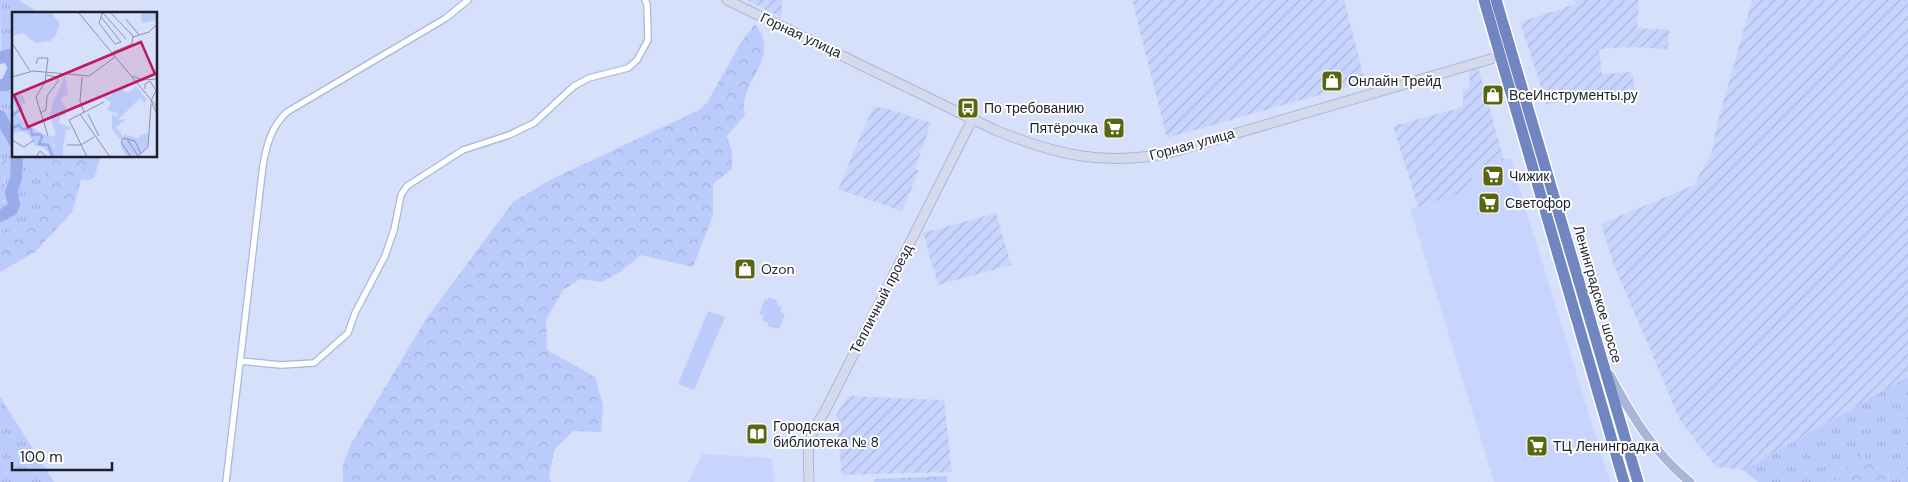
<svg xmlns="http://www.w3.org/2000/svg" width="1908" height="482" font-family="'DM Sans',sans-serif">
  <defs>
    <pattern id="industrial-furrows" width="10" height="10" patternUnits="userSpaceOnUse" patternTransform="scale(1.25)"><rect width="10" height="10" fill="#c7d5fe"/><path d="M-1 1l2-2M0 10L10 0M9 11l2-2" fill="none" stroke="#aab7da"/></pattern>
    <pattern id="grass-tufts" width="24" height="20" patternUnits="userSpaceOnUse" patternTransform="scale(1.25)"><rect width="24" height="20" fill="#bbccfc"/><path d="M3 7l-1-3M5 7V3M7 7l1-3M15 17l-1-3M17 17v-4M19 17l1-3" fill="none" stroke="#a0afd8"/></pattern>
    <pattern id="forest-crowns" width="20" height="18" patternUnits="userSpaceOnUse" patternTransform="scale(1.25)"><rect width="20" height="18" fill="#bbccfc"/><path d="M2 6a3 3 0 1 1 6 0M12 15a3 3 0 1 1 6 0" fill="none" stroke="#a0afd8"/></pattern>
  </defs>
  <rect width="100%" height="100%" fill="#d6e0fb"/>
  <!-- built -->
  <path fill="#c7d5fe" d="M1511,158L1525,207L1610,482H1494L1410,209L1433,202L1470,169Z
    M702,454L772,458L774,482H688Z"/>
  <!-- industrial -->
  <path fill="url(#industrial-furrows)" d="M747,0H782V18Z
    M1132,0H1344L1365,82L1167,138Z
    M1575,0H1639L1637,28L1669,30L1668,49L1633,47L1599,49L1602,74L1632,72L1635,90L1593,94L1547,105L1520,22L1576,4Z
    M1752,0H1908V377L1743,470L1716,467L1680,420L1614,265L1601,224L1694,185L1712,151L1718,121Z
    M1478,67L1504,160L1471,169L1473,189L1418,207L1393,126L1463,107V90L1470,88L1469,69Z
    M873,107L885,108L931,123L915,169L919,171L902,211L838,189Z
    M996,213L1011,265L938,285L923,233Z
    M848,396L944,400L952,472L842,475L836,415Z"/>
  <!-- grass -->
  <path fill="url(#grass-tufts)" d="M0,0H19L41,14H14V156H41L46,180L38,219L0,235V202H4C8,190 2,181 8,170L2,158H0V79L5,81L10,67L1,62Z
    M88,156H101L94,178L87,181L80,179Z
    M1908,377V482H1888L1889,473L1864,459L1862,449L1842,474L1826,482H1758L1743,470Z
    M0,397L54,482H0Z"/>
  <!-- forest -->
  <path fill="url(#forest-crowns)" d="M755,24C783,59 737,81 745,115L727,136L732,151V169L713,184V215L693,267L641,255L620,272L602,282L580,279L563,290L546,320L547,350L595,377L603,405L601,432L573,431L554,450L549,477L551,482H343V464L351,444L426,319L513,202L552,179L699,110L707,103L740,44Z
    M41,156H88L72,212L35,252L0,272V235L38,219L46,180Z
    M0,158L6,160L9,166L4,181L7,192L6,198L0,203Z
    M1862,448L1864,459C1879,460 1890,466 1888,482H1826L1842,474Z
    M947,476V482H874V479Z"/>
  <!-- park -->
  <path fill="#bbccfc" d="M769,297L778,301L777,305L782,307L780,312L785,314L779,329L767,326L769,323L762,320L764,316L759,314L765,299L767,300Z
    M708,311L725,317L694,390L678,384Z"/>
  <g fill="none" stroke-linecap="round" stroke-linejoin="round">
    <!-- river -->
    <path stroke="#97ace9" stroke-width="12" d="M0,58L8,55L14,68L6,85H0
      M0,116L14,141
      M0,216L12,210L14,204L11,193L16,178L17,156"/>
    <!-- street casing -->
    <g stroke="#abb7d7" stroke-width="8">
      <path id="street" d="M240,361L281,365L314,363L348,333L355,313L385,256L394,230L401,195L407,186L463,150L509,135L534,123L574,86L589,78L628,68L637,60L648,40L647,4L645,0
        M226,482L263,165C267,144 271,127 287,112L446,18L468,0"/>
    </g>
    <!-- secondary casing -->
    <g stroke="#abb7d7" stroke-width="11">
      <path id="secondary" d="M727,0L995,130C1056,155 1103,166 1169,153L1501,56
        M809,482C808,446 805,442 825,411L972,120"/>
    </g>
    <!-- primary casing -->
    <g stroke="#fff" stroke-width="11">
      <path id="primary" d="M1610,375C1631,415 1654,453 1690,482"/>
    </g>
    <!-- highway casing -->
    <g stroke="#fff" stroke-width="14">
      <path id="highway" d="M1484,0L1624,482
        M1496,0L1638,482"/>
    </g>
    <!-- street -->
    <use href="#street" stroke="#fff" stroke-width="5.5"/>
    <!-- secondary -->
    <use href="#secondary" stroke="#d4daec" stroke-width="9"/>
    <!-- primary -->
    <use href="#primary" stroke="#aab6d9" stroke-width="9"/>
    <!-- highway -->
    <use href="#highway" stroke="#7185c0" stroke-width="11"/>
  </g>
  <!-- icons -->
  <defs>
    <g id="shop-square" transform="scale(1.125)"><rect x="-9" y="-9" width="18" height="18" rx="4" fill="#58670f" stroke="#fff"/><path d="M-5-2.5h2.3a2.7 3.5 0 0 1 5.4 0H5L5.5 6h-11ZM-1.5-2.5h3a1.5 2.3 0 0 0-3 0Z" fill="#fff"/></g>
    <g id="bus-square" transform="scale(1.125)"><rect x="-9" y="-9" width="18" height="18" rx="4" fill="#58670f" stroke="#fff"/><path d="M-5-6H5V4H4V6H2V4H-2V6H-4V4H-5ZM-3.5-4V0h7V-4ZM-3.5 1.2v1.5H-2V1.2ZM2 1.2v1.5H3.5V1.2Z" fill="#fff"/></g>
    <g id="supermarket-square" transform="scale(1.125)"><rect x="-9" y="-9" width="18" height="18" rx="4" fill="#58670f" stroke="#fff"/><path d="M-6-5.5h2.5l.6 2H6L4.5 2H-2.5L-4.4-4H-6ZM-1.5 3.2a1.3 1.3 0 1 0 .1 0ZM3 3.2a1.3 1.3 0 1 0 .1 0Z" fill="#fff"/></g>
    <g id="library-square" transform="scale(1.125)"><rect x="-9" y="-9" width="18" height="18" rx="4" fill="#58670f" stroke="#fff"/><path d="M-6-4Q-3-5.5-.7-3.5V5Q-3 3-6 4ZM6-4Q3-5.5 .7-3.5V5Q3 3 6 4Z" fill="#fff"/></g>
  </defs>
  <g fill-rule="evenodd">
    <use href="#shop-square" x="1332" y="81"/>
    <use href="#shop-square" x="1493" y="95"/>
    <use href="#bus-square" x="968" y="108"/>
    <use href="#supermarket-square" x="1114" y="128"/>
    <use href="#supermarket-square" x="1493" y="176"/>
    <use href="#supermarket-square" x="1489" y="203"/>
    <use href="#shop-square" x="745" y="269"/>
    <use href="#library-square" x="757" y="434"/>
    <use href="#supermarket-square" x="1537" y="446"/>
  </g>
  <g text-anchor="middle" dominant-baseline="central" stroke-width="4" stroke-linejoin="round" paint-order="stroke">
    <!-- street labels -->
    <g font-size="14" fill="#1c202d" stroke="#fff">
      <text transform="translate(801 35) rotate(25)">Горная улица</text>
      <text transform="translate(1192 144) rotate(-15)">Горная улица</text>
      <text transform="translate(1598 294) rotate(74)">Ленинградское шоссе</text>
      <text transform="translate(881 299) rotate(-63)">Тепличный проезд</text>
    </g>
    <!-- poi labels -->
    <g font-size="14" fill="#1c202d" stroke="#fff" text-anchor="start">
      <text x="1348" y="81">Онлайн Трейд</text>
      <text x="1509" y="95">ВсеИнструменты.ру</text>
      <text x="984" y="108">По требованию</text>
      <text x="1098" y="128" text-anchor="end">Пятёрочка</text>
      <text x="1509" y="176">Чижик</text>
      <text x="1505" y="203">Светофор</text>
      <text x="761" y="269">Ozon</text>
      <text x="773" y="426">Городская<tspan x="773" dy="16">библиотека № 8</tspan></text>
      <text x="1553" y="446">ТЦ Ленинградка</text>
    </g>
  </g>
  <!-- overview -->
  <g transform="translate(12 12)">
    <rect width="145" height="145" fill="#d6e0fb"/>
    <path d="M123,73L135,88L132,91L128,86L106,108L115,107L104,115L111,124L109,128L100,117V102L104,105L106,102L95,98L99,91L89,83L97,85L109,75L114,81L123,76ZM1,82L11,83L13,89V93L9,90L11,97L4,104L9,102L8,106L28,121L43,126L37,127L48,145H39L36,141L39,140L38,132L33,127L26,131L13,119L0,120V93L1,101L2,96L4,100Z" fill="#bbccfc"/>
    <path d="M0,0H39L48,12L44,23L38,29L24,31L11,21L0,24ZM129,0H145V8L130,11ZM53,64L56,82L48,87L54,95V103L48,104L47,110V143L43,141V133L35,126L43,127L38,125L44,123L38,105L40,93ZM5,117L22,123L26,131L32,126L38,133V142L31,135L23,134L17,122L8,119L0,123V119Z" fill="#bbccfc"/>
    <path d="M138,121L135,136L129,141L124,130L129,123Z" fill="#bbccfc"/>
    <path d="M45,110L60,116L54,119L51,135V143L57,145H48L46,139Z" fill="#bbccfc"/>
    <path d="M112,122L127,127L124,130L129,141L123,145H115L109,135Z" fill="#bbccfc"/>
    <path fill="none" stroke="#97ace9" stroke-width="2.5" d="M0,82L9,97L0,104M0,116L7,113L10,117H19L20,123L28,122L30,125L27,132L36,133L41,145"/>
    <path fill="none" stroke="#8c93a9" stroke-width="1" d="M66,0L145,95M90,0L114,27M98,0L121,24L120,32L101,40M89,5L87,11L103,32L109,30L89,5L90,0M114,7L127,23M121,25L137,20L145,12M0,31L18,59M24,52L26,46H36L33,70L24,85L36,124M121,64L130,68L145,67M0,65L21,59L77,64L103,45M70,65L68,89L72,100M145,76L139,89L145,102M133,77V72L138,69L143,77M28,101L34,98L35,84L46,69L45,65L34,63M68,102L98,145M76,102L87,124M115,127L126,144M0,128L12,135L22,128M55,133H69L82,125M24,145L28,139L35,145M75,145L57,108L92,90M119,145L109,130L111,126L123,129L129,142M125,145L136,135L139,92"/>
    <path fill="#c2185b" fill-opacity="0.15" stroke="#c2185b" stroke-width="2.5" d="M129,30L143,62L16,115L2,83Z"/>
    <rect width="145" height="145" fill="none" stroke="#1c202d" stroke-width="2.5"/>
  </g>
  <!-- scale -->
  <path d="M12 462v8h100v-8" fill="none" stroke="#1c202d" stroke-width="2.5"/>
  <text x="20" y="462" font-size="15" fill="#1c202d" stroke="#ffffff" stroke-width="4" paint-order="stroke">100 m</text>
</svg>
